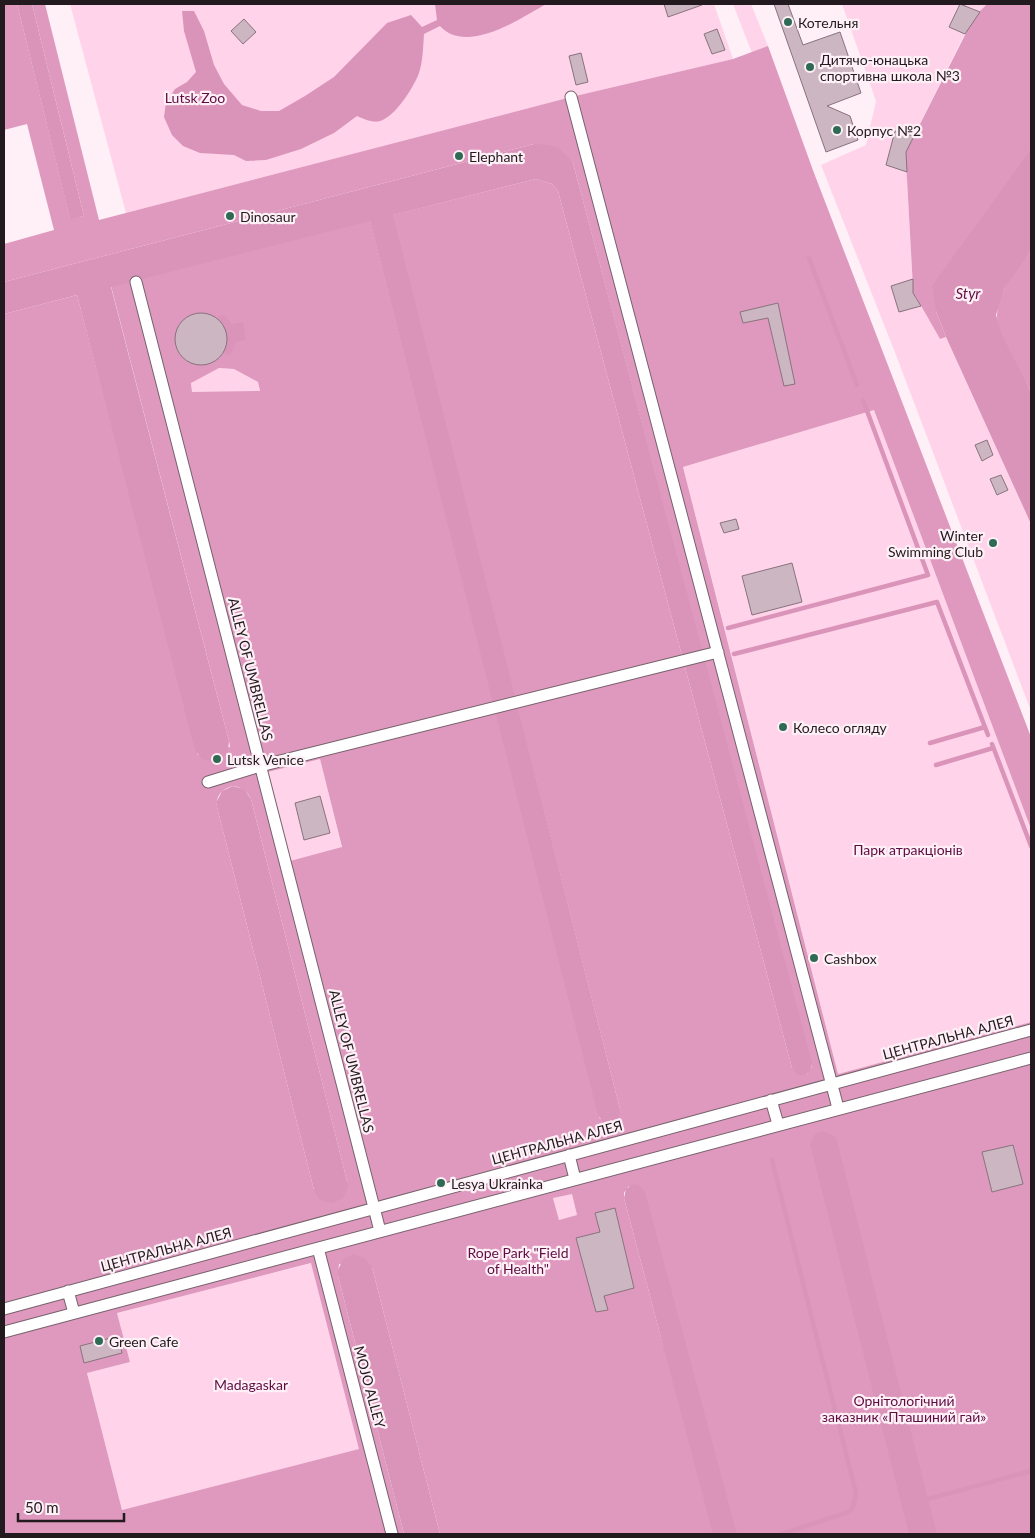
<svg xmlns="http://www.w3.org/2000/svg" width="1035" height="1538" font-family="Lato,sans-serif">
  <rect width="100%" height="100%" fill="#fef0f6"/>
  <!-- green -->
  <path fill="#ffd3e9" d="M70,4H714L733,59L571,97L126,213Z
    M733,4H751L768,46L752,53Z
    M842,4H987L972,19L911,142L899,139L901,132L896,131L906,161L913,288L916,297L940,339L946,337L1031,524V711L896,355L821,165L866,145L876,101Z
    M219,368L234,369L258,382L260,392H192L191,382Z
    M874,410L1031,829V1022L838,1074L683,467Z
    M320,759L342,848L290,861L268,772Z
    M572,1193L577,1215L559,1220L553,1198Z
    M312,1263L360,1449L122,1510L87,1373L130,1362L117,1313Z"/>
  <!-- forest -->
  <path fill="#df99be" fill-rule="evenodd" d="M4,4H17L70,218L84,216L32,4H45L99,220L571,97L733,59L768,46L814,173L1031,737V829L874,410L683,467L838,1074L1031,1022V1534H440L372,1267L339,1264L338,1276L404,1534H4V314L77,295L198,755L230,747L229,741L111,286L370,220L600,1119L620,1109L392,215L536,179L552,184L558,191L792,1068L807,1074L812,1067L573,163L534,144L4,282V244L54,230L27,124L4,130ZM219,368L234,369L258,382L260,391L192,392L191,383ZM320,759L342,847L290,861L268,772ZM233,786C241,787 247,791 251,799L347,1181L314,1190L217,807C216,796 221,789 233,786ZM629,1186L663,1345L624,1198V1193ZM572,1194L577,1215L559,1220L553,1198ZM311,1263L359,1449L122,1510L87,1373L130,1362L117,1313Z
    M962,4L966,6L962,15L972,19L987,4H1031V149L936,311L946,337L940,339L916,297L905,301L907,310L900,312L892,286L902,291L913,288L906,161L892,167L888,166L896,131L901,132L900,139L911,142L969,27H951Z
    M1031,250V392C1022,374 996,335 997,315C998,290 1017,268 1031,250Z"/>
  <!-- water -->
  <path fill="#da94b9" d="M17,4H32L84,216L70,219Z
    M435,4H546C520,19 466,55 440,26L424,34C423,47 423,61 419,73C414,87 395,117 380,121C372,123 364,119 357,116L334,133L301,149L266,160L246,161L234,155L200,153L183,146L172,135L164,117L166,102L175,89L187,82L196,72L184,31L182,11H194L204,31L214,65L224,84L242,105L261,111H279L305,96L334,77L387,23L411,15L422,27L437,20Z
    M534,144C556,145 559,146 573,163L812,1063C812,1072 807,1076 798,1075L792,1068L558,191L552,184L536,179L393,215L620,1109L619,1118L612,1123L603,1122L598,1115L370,221L111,287L229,741L228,753L217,762L202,759L195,750L77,295L4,314V282Z
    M1031,149V250L1004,289L996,315L1002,335L1031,392V524L946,337L936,311L932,286Z
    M224,315L232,324L243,322L246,340L236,342L231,354L225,355L218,316Z
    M233,786L244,789L251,799L347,1181L348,1187L343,1198L332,1203L320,1200L314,1190L217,807V801L222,791Z
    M823,1131L836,1137L937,1534H909L810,1144L814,1135Z
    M634,1184L639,1185L645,1192L737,1534H713L624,1198L626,1189Z
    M354,1254L365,1258L372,1267L440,1534H404L338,1276V1270L343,1259Z"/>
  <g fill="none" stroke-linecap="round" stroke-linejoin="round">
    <!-- stream -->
    <path stroke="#da94b9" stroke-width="4.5" d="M809,258L857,385
      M728,628L928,575L863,400
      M734,654L937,602L988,735
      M930,743L985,727
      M992,744L1031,846
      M936,765L993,748
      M772,1160L856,1493L853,1507L849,1512L782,1534
      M928,1499L1031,1471"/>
  </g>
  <!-- building -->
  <path fill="#ccb6c1" stroke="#88737d" d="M664,4H701L702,5L668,17Z
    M774,4H788L803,45L840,32L861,93L827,106L850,116L858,140L826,152Z
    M960,4L980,12L965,34L949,27Z
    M244,19L256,32L243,44L231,31Z
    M717,29L725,50L712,54L704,34Z
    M581,53L588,82L576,85L569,56Z
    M895,131L914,136L906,152L907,172L886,165Z
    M913,279V293L921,306L899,312L891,286Z
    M778,303L795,384L784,386L768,318L743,323L740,312Z
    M175 339a26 26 0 1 1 52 0a26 26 0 1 1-52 0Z
    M987,440L993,455L982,461L975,445Z
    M1001,475L1008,490L997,495L990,479Z
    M736,519L739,529L724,533L720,523Z
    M792,563L802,602L752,615L742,576Z
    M320,796L330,833L304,840L295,803Z
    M1013,1145L1023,1184L992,1192L982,1152Z
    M615,1208L634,1288L604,1296L608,1310L596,1312L576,1238L600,1232L595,1213Z
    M118,1336L122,1353L84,1363L80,1346Z"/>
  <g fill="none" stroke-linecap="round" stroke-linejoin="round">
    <!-- pedestrian casing -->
    <g stroke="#76626c" stroke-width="13">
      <path id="pedestrian" d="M571,97L838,1108
        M136,282L380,1231
        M208,782L260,766L718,652
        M771,1100L778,1124
        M569,1155L575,1179
        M318,1248L392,1534
        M68,1291L74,1313
        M4,1309L1031,1030
        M4,1332L1031,1058"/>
    </g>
    <!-- pedestrian -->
    <use href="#pedestrian" stroke="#fff" stroke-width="11"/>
  </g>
  <!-- markers -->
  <g fill="#2f6a55" stroke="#fef0f6" stroke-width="2">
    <circle cx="788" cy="22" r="5"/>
    <circle cx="810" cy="67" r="5"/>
    <circle cx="837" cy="130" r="5"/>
    <circle cx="459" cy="156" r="5"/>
    <circle cx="230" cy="216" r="5"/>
    <circle cx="993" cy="543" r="5"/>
    <circle cx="783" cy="727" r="5"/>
    <circle cx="217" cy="759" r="5"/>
    <circle cx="814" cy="958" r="5"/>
    <circle cx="441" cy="1183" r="5"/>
    <circle cx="99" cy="1341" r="5"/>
  </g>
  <g text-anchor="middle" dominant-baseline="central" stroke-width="4.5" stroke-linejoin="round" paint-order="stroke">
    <!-- poi labels -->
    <g font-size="14" fill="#221a1e" stroke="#fef0f6" text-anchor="start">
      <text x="798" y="22">Котельня</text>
      <text x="820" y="59">Дитячо-юнацька<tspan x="820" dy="16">спортивна школа №3</tspan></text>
      <text x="847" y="130">Корпус №2</text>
      <text x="469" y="156">Elephant</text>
      <text x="240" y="216">Dinosaur</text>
      <text x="983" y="535" text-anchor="end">Winter<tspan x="983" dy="16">Swimming Club</tspan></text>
      <text x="793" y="727">Колесо огляду</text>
      <text x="227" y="759">Lutsk Venice</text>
      <text x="824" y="958">Cashbox</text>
      <text x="451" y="1183">Lesya Ukrainka</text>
      <text x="109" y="1341">Green Cafe</text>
    </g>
    <!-- park labels -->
    <g font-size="14" fill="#5f0c42" stroke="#fef0f6">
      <text x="195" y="97">Lutsk Zoo</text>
      <text x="908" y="849">Парк атракціонів</text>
      <text x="518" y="1252">Rope Park "Field<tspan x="518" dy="16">of Health"</tspan></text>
      <text x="251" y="1384">Madagaskar</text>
      <text x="904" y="1400">Орнітологічний<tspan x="904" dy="16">заказник «Пташиний гай»</tspan></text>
    </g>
    <!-- street labels -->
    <g font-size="14" fill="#221a1e" stroke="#fef0f6">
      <text transform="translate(251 669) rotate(76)">ALLEY OF UMBRELLAS</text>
      <text transform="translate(948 1037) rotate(-15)">ЦЕНТРАЛЬНА АЛЕЯ</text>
      <text transform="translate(352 1061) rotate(76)">ALLEY OF UMBRELLAS</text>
      <text transform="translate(557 1142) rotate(-15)">ЦЕНТРАЛЬНА АЛЕЯ</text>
      <text transform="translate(166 1249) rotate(-15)">ЦЕНТРАЛЬНА АЛЕЯ</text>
      <text transform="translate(370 1387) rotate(75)">MOJO ALLEY</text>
    </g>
    <!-- water labels -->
    <g font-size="15" font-style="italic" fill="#641246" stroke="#fef0f6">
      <text x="968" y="293">Styr</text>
    </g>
  </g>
  <!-- border -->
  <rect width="1035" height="1538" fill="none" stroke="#221a1e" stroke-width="10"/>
  <!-- scale -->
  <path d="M18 1513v8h106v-8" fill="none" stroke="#221a1e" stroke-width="2.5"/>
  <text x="25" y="1513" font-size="15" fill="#221a1e" stroke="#fef0f6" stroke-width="4" paint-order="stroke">50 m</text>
</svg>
